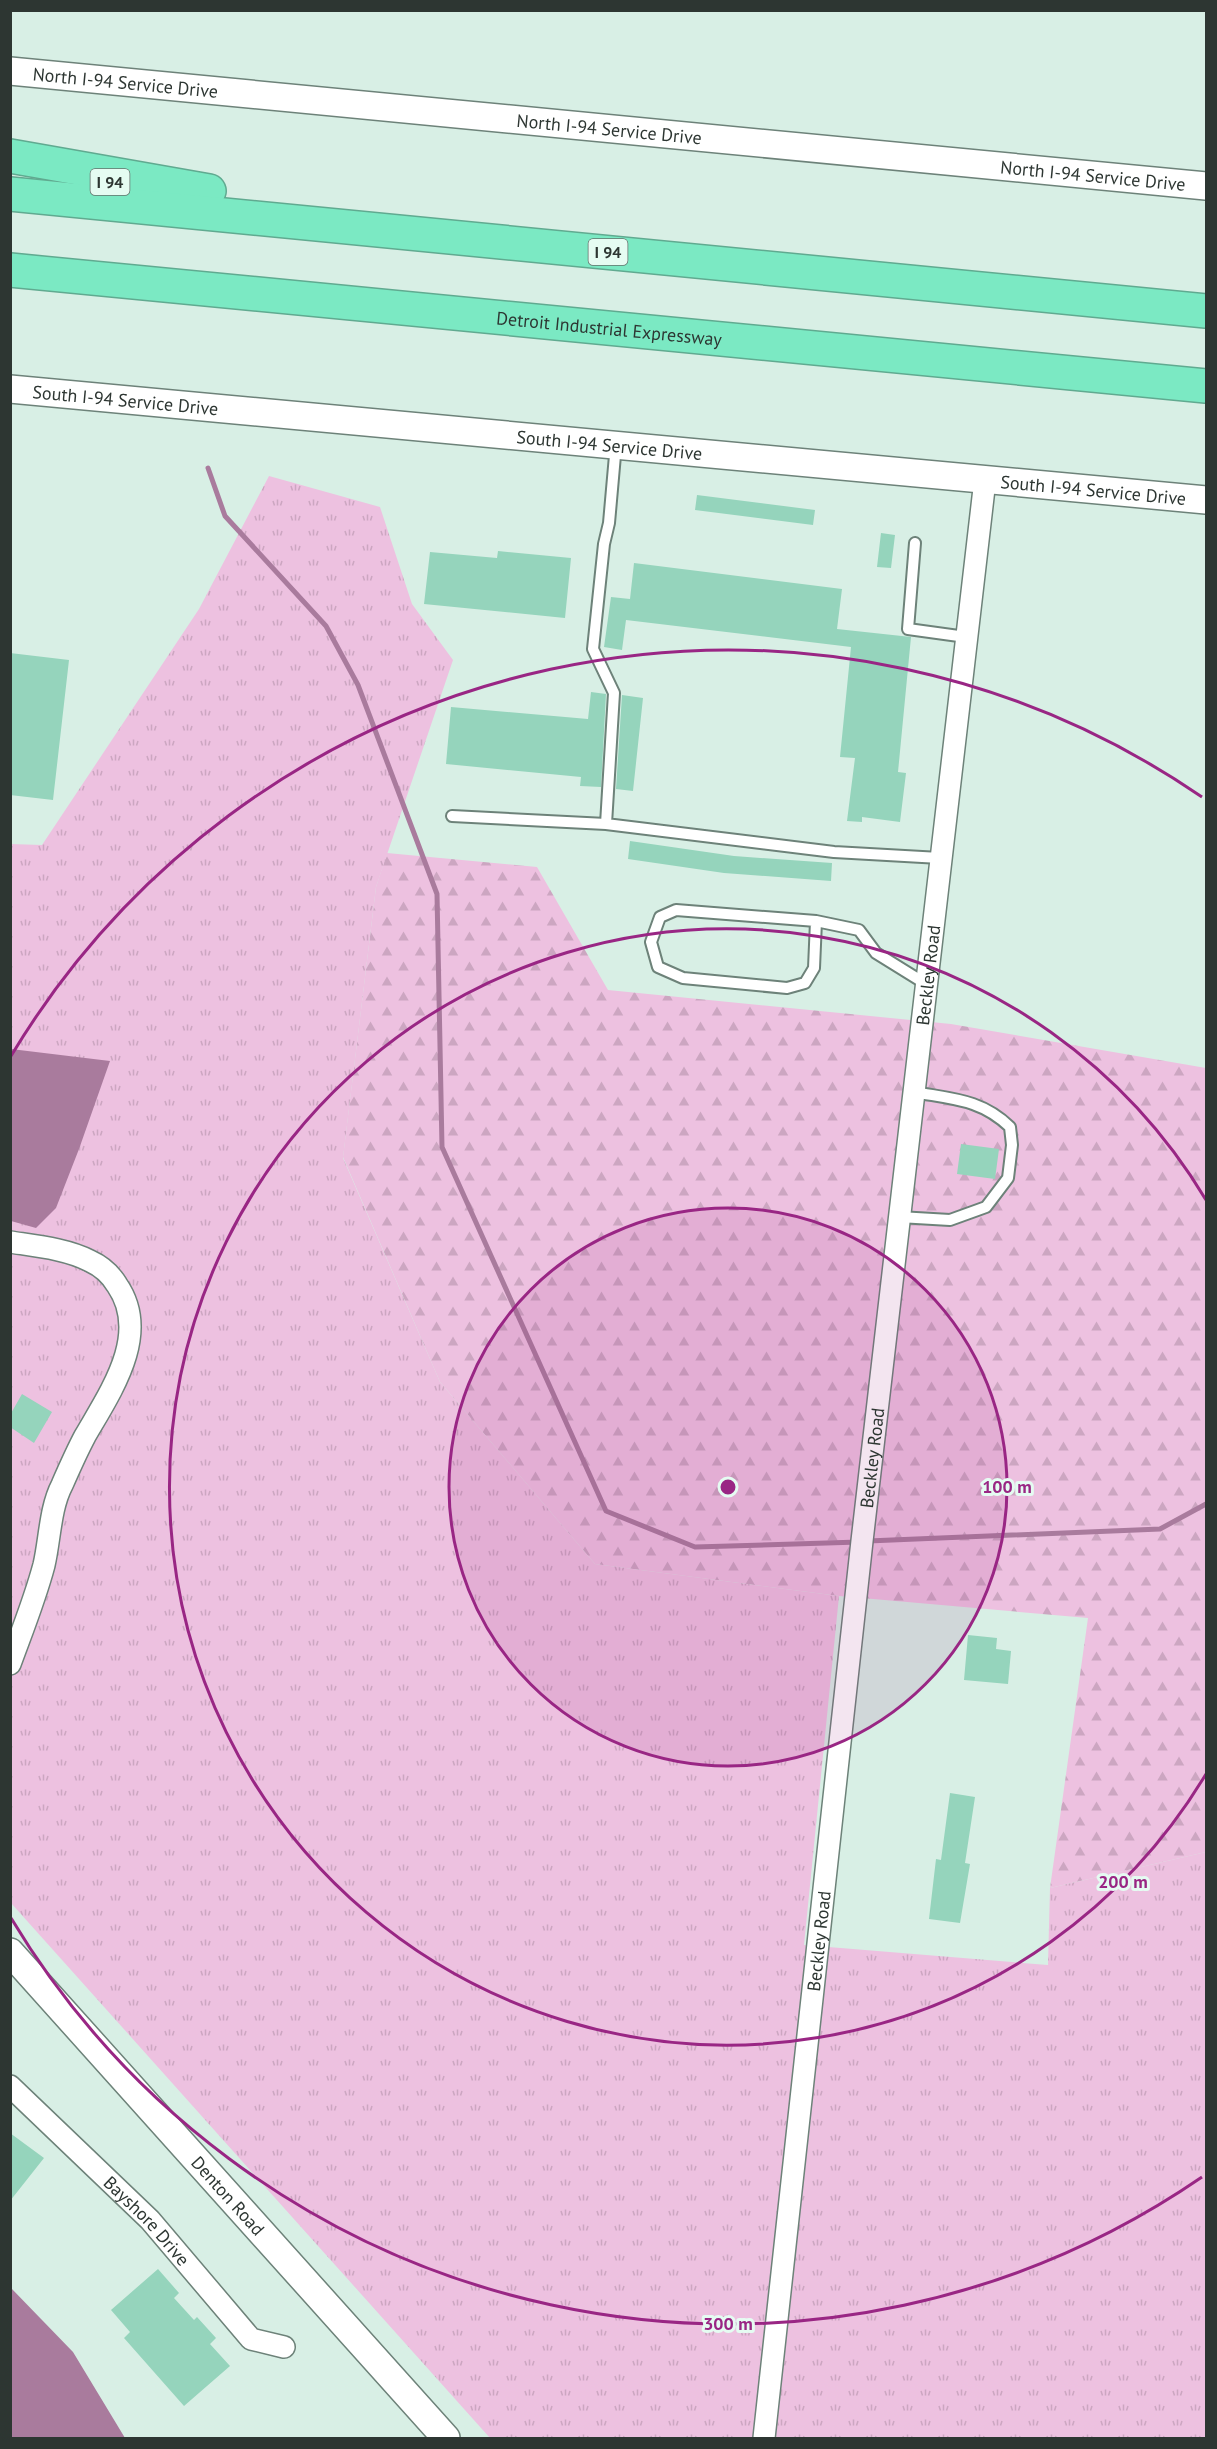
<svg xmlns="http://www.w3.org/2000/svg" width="1217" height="2449" font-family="'PT Sans',sans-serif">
  <defs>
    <pattern id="forest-firs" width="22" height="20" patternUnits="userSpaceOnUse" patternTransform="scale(1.5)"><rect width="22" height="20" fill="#edc1e0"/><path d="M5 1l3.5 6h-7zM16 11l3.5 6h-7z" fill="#cca6c1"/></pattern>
    <pattern id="park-tufts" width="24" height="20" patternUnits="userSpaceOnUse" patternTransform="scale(1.5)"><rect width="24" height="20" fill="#edc1e0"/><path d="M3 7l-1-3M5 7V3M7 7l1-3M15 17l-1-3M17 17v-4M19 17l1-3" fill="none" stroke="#cca6c1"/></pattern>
  </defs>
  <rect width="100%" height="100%" fill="#d8efe5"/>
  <!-- forest -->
  <path fill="url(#forest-firs)" d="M387,853L537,867L608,990L951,1024L1206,1068V1852L1050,1888L1088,1618L839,1596L595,1564L440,1382L343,1157L376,887Z"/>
  <!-- park -->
  <path fill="url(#park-tufts)" d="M269,476L380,507L412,604L453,660L376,887L343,1158L440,1382L595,1564L839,1596L804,1945L1048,1965L1050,1888L1206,1852V2438H490L11,1903L10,844L42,845L199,609Z"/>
  <!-- water -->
  <path fill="#a97b9d" d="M11,1049L110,1061L79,1149L56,1208L36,1228L11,1221Z
    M11,2288L73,2352L125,2438H11Z"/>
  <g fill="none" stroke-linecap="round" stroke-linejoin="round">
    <!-- stream -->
    <path stroke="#a97b9d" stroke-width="5" d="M208,468L225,516L326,626L358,685L437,894L442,1147L606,1511L695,1547L859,1542
      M868,1541L1160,1529L1206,1504"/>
  </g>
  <!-- building -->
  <path fill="#95d4bc" d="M697,495L815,510L813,525L695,510Z
    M881,533L895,535L891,568L877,567Z
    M498,551L571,558L565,618L424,604L430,552L497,558Z
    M634,563L842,589L837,629L911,637L898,772L906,773L900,822L862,817V822L847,821L855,758L840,757L851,647L626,620L622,650L604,647L611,597L630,599Z
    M10,653L69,660L53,800L10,795Z
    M591,692L606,694L601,787L580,786L581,777L446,764L451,707L588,719Z
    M622,695L643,698L633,791L616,789Z
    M630,841L734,856L832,863L831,881L724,873L628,859Z
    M961,1144L999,1149L995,1179L957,1174Z
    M22,1394L52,1412L34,1443L10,1427V1415Z
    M968,1635L997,1638L996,1649L1011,1651L1008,1684L964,1680Z
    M950,1793L975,1797L965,1863L970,1864L960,1923L929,1919L936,1859L941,1860Z
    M10,2133L44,2158L10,2201Z
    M158,2269L179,2293L174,2298L194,2320L197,2317L216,2338L210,2344L230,2366L184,2406L124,2338L130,2332L111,2310Z"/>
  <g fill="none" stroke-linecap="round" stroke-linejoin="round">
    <!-- service casing -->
    <g stroke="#6d8279" stroke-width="14">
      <path id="service" d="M915,543L908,629L966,637
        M452,816L606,824L834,852L940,858
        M606,824L614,693L593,649L604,544L609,523L616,444
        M816,921L814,968L805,983L787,988L683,978L658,967L651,942L660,917L676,910L816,921L859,930L876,953L926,984
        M899,1217L950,1220L986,1207L1008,1178L1012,1145L1010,1127C981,1099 952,1099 914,1092"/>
    </g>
    <!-- minor casing -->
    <g stroke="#6d8279" stroke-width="24">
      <g id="minor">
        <path d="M10,1242C36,1246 67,1249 90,1261C101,1266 111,1275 117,1285C151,1334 111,1391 85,1436C77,1451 69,1469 62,1485C50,1508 50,1539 44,1565C35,1599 22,1631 10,1664"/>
        <path id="s1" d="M10,2086L150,2220L251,2339L284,2347"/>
        <path id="s2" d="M764,2438L862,1541L985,480"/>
      </g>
    </g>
    <!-- tertiary casing -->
    <g stroke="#6d8279" stroke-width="30">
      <g id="tertiary">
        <path id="s3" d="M10,71L1206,186"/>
        <path id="s4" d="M10,389L1206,500"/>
        <path id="s5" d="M10,1952L446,2438"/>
      </g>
    </g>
    <!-- motorway casing -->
    <g stroke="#60aa90" stroke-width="36">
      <g id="motorway">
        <path d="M10,156L209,191"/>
        <path d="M10,194L1206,311"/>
        <path id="s6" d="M10,270L1206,386"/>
      </g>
    </g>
    <!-- service -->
    <use href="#service" stroke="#fff" stroke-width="10"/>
    <!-- minor -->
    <use href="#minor" stroke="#fff" stroke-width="21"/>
    <!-- tertiary -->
    <use href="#tertiary" stroke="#fff" stroke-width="27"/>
    <!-- motorway -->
    <use href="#motorway" stroke="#7be9c3" stroke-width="33"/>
  </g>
  <!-- distance rings -->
  <circle cx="728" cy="1487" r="279" fill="#992684" fill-opacity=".12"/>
  <g fill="none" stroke="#992684" stroke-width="3">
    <circle cx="728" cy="1487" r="279"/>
    <path d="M1206 1774A558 558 0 1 1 1206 1200"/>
    <path d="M1202 2177A837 837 0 0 1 11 1918M11 1056A837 837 0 0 1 1202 797"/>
  </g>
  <g text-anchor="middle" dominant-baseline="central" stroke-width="6" stroke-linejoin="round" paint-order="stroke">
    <!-- shield labels -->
    <g fill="#e5fcf2" stroke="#64716c" stroke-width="1.5">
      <rect x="90.5" y="169" width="39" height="26" rx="4.5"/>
      <rect x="588.5" y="239" width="39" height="26" rx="4.5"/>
    </g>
    <g font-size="16" font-weight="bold" fill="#2d3632">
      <text x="110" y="182">I 94</text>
      <text x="608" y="252">I 94</text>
    </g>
    <!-- street labels -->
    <g font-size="18" fill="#2d3632" stroke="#e5fcf2">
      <text stroke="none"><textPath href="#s3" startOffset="116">North I-94 Service Drive</textPath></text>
      <text stroke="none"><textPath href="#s3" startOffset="602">North I-94 Service Drive</textPath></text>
      <text stroke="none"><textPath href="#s3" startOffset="1088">North I-94 Service Drive</textPath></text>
      <text stroke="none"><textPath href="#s6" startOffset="602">Detroit Industrial Expressway</textPath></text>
      <text stroke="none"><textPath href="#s4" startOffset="116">South I-94 Service Drive</textPath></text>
      <text stroke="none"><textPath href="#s4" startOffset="602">South I-94 Service Drive</textPath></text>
      <text stroke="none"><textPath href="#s4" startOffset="1088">South I-94 Service Drive</textPath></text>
      <text stroke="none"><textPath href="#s2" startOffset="1472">Beckley Road</textPath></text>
      <text stroke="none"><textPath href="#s2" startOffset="986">Beckley Road</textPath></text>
      <text stroke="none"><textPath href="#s2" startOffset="500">Beckley Road</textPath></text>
      <text stroke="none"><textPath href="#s5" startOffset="327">Denton Road</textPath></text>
      <text stroke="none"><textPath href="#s1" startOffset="192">Bayshore Drive</textPath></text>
    </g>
  </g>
  <circle cx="728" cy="1487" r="9" fill="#992684" stroke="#e5fcf2" stroke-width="3"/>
  <g font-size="18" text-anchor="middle" font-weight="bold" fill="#992684" stroke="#e5fcf2" stroke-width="6" stroke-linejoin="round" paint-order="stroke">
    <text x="1007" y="1493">100 m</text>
    <text x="1123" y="1888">200 m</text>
    <text x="728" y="2330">300 m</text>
  </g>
  <!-- border -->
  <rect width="1217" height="2449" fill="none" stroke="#2d3632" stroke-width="24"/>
</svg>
